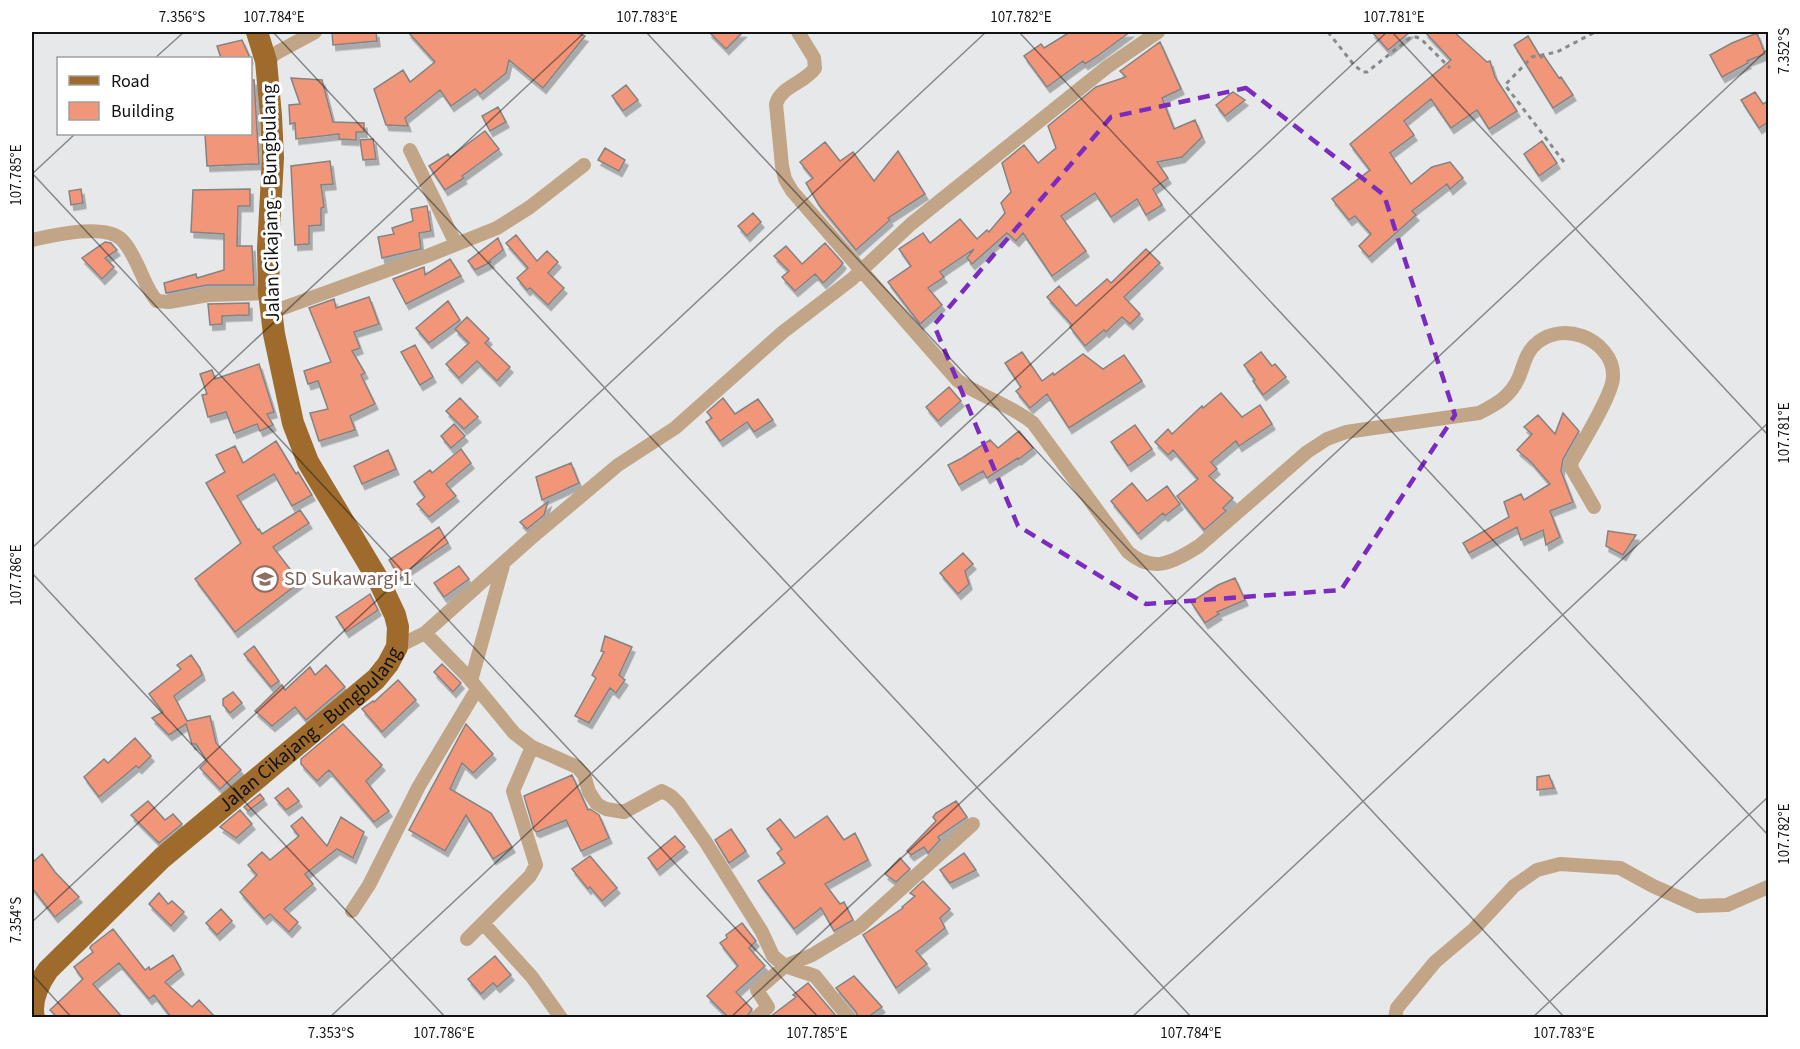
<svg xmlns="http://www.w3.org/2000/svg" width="1800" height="1049" font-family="'Source Sans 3',sans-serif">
  <defs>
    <filter id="shadow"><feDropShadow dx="3" dy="5.5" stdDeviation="0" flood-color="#0004"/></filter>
  </defs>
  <rect width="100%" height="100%" fill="#e6e8ea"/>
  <!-- building -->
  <path fill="#f29679" stroke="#858281" stroke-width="1.5" filter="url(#shadow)" d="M332,32H376L377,41L333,45Z
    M408,32H575L585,36L543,88L509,60L506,73L480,94L475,89L451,106L440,90L405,118L408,126L386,125L374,89L403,70L410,82L435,62Z
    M709,32H743L726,49Z
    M1070,32H1130L1096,57L1085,64L1083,61L1047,87L1024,56L1041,44L1044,48Z
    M1372,32H1410L1388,50Z
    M1425,32H1454L1487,62L1490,61L1495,77L1517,111L1489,129L1477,110L1451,128L1431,99L1404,121L1414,135L1390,153L1411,184L1432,167L1450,162L1463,178L1450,189L1447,184L1412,211L1416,215L1369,257L1359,246L1371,234L1355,216L1349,220L1332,199L1370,170L1350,144L1451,60Z
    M1757,33L1765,54L1747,61L1748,63L1722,77L1710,55L1732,43Z
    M1528,36L1541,58L1544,56L1559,78L1561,77L1573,95L1553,108L1514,45Z
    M242,40L250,58H221L217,46Z
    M1160,42L1181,89L1162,98L1174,129L1195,120L1202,137L1182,157L1157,162L1168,178L1153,189L1162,205L1146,215L1137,199L1111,217L1095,193L1061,216L1086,251L1052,276L1023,233L1016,241L1007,233L972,264L967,258L974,249L940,272L944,277L928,288L942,305L920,324L888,282L911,266L899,249L923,233L930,243L960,219L977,239L987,230L989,232L1005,213L1001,203L1011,192L1002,163L1024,145L1038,163L1056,148L1048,126L1096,87L1126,77L1120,71Z
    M291,78L322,80L333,122L364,123V132H356V140L339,139V134L296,139L295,123L290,124L289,105L300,104Z
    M250,80H254L259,164L207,166L205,134H250Z
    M626,85L638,100L623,111L612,96Z
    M1233,92L1245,100L1225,116L1216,105Z
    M1755,92L1763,104L1768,101V122L1759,128L1741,100Z
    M498,107L506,122L490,131L482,116Z
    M485,131L499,149L462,176L464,178L445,190L429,166L448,154L450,157Z
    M373,139L376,159L363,160L360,140Z
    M1542,141L1557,163L1539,176L1524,154Z
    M825,142L840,161L853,152L874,181L898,151L925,194L888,218L890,220L856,250L819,205L806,183L813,178L800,162Z
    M605,148L625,160L619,171L598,160Z
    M330,161L333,184L321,185L324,207L321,208V225L309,226V244L295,245L291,166Z
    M81,189L83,203L71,205L69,191Z
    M250,189V206H238L237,246H252L254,285H207L166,293L164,283L196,274L197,278L224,270V234L191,232L193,190Z
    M427,206L431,231L419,233L421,249L382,258L378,237L394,234L392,228L413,221L411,209Z
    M753,213L761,222L747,236L738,226Z
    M516,235L537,261L547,251L558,262L548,273L564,288L548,305L530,288L527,290L517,278L528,268L506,243Z
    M498,238L503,250L489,261L491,262L475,270L468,261Z
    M105,242L111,243L117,250L105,258L114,267L102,279L82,258Z
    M825,243L843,263L840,267L823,283L815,274L795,291L782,277L789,271L774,256L786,246L802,264Z
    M1146,249L1160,263L1124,297L1140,314L1130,324L1122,317L1106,332L1104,330L1085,346L1070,327L1072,325L1047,297L1059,286L1076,306L1107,279L1111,283Z
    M450,259L461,276L406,304L393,279L424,267L425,275Z
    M369,297L379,324L354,332L360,348L352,351L365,373L361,375L375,404L350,416L355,430L319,441L310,413L328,409L318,381L308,384L304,371L331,362L309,308L334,299L336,308Z
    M448,301L460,320L429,343L416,328Z
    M249,303V315L222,316V324L210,325L208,304Z
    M467,317L489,339L485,343L510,367L497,381L477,361L459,378L446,364L469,343L455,329Z
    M415,345L433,377L420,385L401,352Z
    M1022,352L1042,381L1053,373L1054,375L1083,354L1103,369L1124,355L1142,381L1069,428L1047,394L1030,408L1016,391L1021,387L1005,363Z
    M1261,352L1272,366L1275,364L1286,377L1263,395L1253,381L1255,380L1244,365Z
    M259,364L274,412L267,414L273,425L260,431L257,424L234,433L226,412L208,417L202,395L207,394L200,374L212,370L215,379Z
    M949,387L961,401L938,421L926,407Z
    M1221,393L1242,417L1260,405L1272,424L1239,446L1236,441L1211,462L1217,469L1209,476L1233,498L1223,508L1226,511L1204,530L1177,496L1198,479L1173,450L1168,455L1155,442L1168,429L1172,434L1202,406L1203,408Z
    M460,398L478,417L464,429L446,411Z
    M723,398L735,414L758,399L773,420L754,432L747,422L720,441L706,422L712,418L707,412Z
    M1563,413L1579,431L1563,459L1561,471L1573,502L1550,511L1560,537L1546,545L1543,530L1521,540L1517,527L1469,553L1463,543L1509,517L1504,502L1521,494L1524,500L1550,484L1531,462L1517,450L1532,434L1524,427L1538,415L1555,434Z
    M454,424L465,436L451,448L441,436Z
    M1135,425L1152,449L1128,466L1111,442Z
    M1019,431L1033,448L1019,459L1018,458L987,478L983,471L959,485L948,465L962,458L990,440L998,448Z
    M276,441L296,474L298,472L312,495L292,506L274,474L237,496L258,530L259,529L262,534L300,510L309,523L273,547L300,582L235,632L195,579L241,543L206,483L225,472L216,455L235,446L243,463Z
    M461,449L471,463L446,484L456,496L429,517L417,504L425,497L414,482L430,470L432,473Z
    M388,450L396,469L362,484L354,466Z
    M571,463L579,483L542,500L536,477Z
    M1132,483L1147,501L1167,486L1180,504L1165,516L1163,513L1138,534L1111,501Z
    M548,502L544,515L527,529L520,522Z
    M439,527L448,543L399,576L389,560Z
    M1608,531L1636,535L1623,555L1606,546Z
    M963,553L973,564L965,571L969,584L958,594L940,573Z
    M459,566L469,579L444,597L434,583Z
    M1235,578L1245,600L1217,612L1219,614L1205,623L1191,602L1218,585Z
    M370,594L378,610L346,632L336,617Z
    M605,636L632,647L619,675L625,680L616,693L610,688L589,723L575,716L596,678L592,675L604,652L601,651Z
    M254,646L279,681L271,687L244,654Z
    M191,655L200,668L202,675L174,696L187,721L210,716L216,743L241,770L220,789L200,768L207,761L196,744H192L186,724L169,735L152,718L163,712L149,694L181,669L177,665Z
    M442,664L461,683L453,692L434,672Z
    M326,665L345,687L306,720L295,707L272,726L255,711L282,685L285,690L310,667L315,675Z
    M398,680L416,700L382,732L362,709L373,701L374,702Z
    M233,692L242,703L230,713L223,705V699Z
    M343,724L382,765L366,781L389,811L374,822L329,770L317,781L301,764V759Z
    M466,724L493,754L473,773L462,763L450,789L491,813L512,847L493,859L466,815L445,851L409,830Z
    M135,738L151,756L139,768L136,766L99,797L84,777L104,759L108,763Z
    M572,775L588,810L590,809L599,815L609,838L581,851L566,820L537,832L534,830L524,796Z
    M1549,775L1554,788L1537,790V777Z
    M288,788L299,801L286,810L275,798Z
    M260,794L264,799L248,811L244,807Z
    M148,801L165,820L173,814L182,824L159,843L131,815Z
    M956,801L967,817L938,837L940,840L928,853L924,847L911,855L907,851L936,821L933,817L936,813Z
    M240,810L252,824L236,838L220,827Z
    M827,816L844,840L855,833L868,860L825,884L840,904L844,902L853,920L834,931L821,908L794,929L758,881L785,863L777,853L782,849L767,829L780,819L795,838Z
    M302,817L327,846L341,817L364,832L353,858L337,849L305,874L313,884L284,909L298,922L289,932L270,914L264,919L240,892L257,875L248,865L262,852L270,860L299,836L291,826Z
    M731,829L746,851L729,863L715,840Z
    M675,836L685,847L657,870L648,858Z
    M964,853L976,870L950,883L940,870Z
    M42,854L55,872L79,897L55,917L32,888V863Z
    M590,856L617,888L602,901L590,887L588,889L572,869Z
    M900,858L910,869L896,882L885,874Z
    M923,881L950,909L940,918L945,928L916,951L927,964L896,988L863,935L903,908L902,907L915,896L910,893Z
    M159,893L168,904L172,901L184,912L171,926L149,904Z
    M221,909L232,921L217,935L206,923Z
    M742,923L756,941L749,948L765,966L736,992L752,1009L747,1017H728L707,996L738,966L720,943L727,938L726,935Z
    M113,929L145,970L149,967L150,970L173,955L181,969L165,982L192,1007L199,1000L215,1017H171L154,995L149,999L119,963L93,984L122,1017H57L50,1010L83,979L74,967L93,952L90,948L91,946Z
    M495,956L511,975L497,987L493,983L481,994L468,979Z
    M854,976L882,1007L868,1017H858L856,1012L836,988Z
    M808,983L837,1017H770L796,997L793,995Z"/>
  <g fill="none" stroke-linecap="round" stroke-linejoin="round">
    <!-- path -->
    <path stroke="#88898b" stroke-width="3" stroke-dasharray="4.5 4.5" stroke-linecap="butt" d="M1328,32L1354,65L1363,72H1367L1410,38L1416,37L1421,39L1450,68
      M1564,162L1505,85L1532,57L1557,52L1595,32"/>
    <!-- street -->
    <path stroke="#c1a586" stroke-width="14" d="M798,32L814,58L815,68C805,83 781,86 776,104L782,166L785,179L792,191L957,380C982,398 1008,403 1033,423L1128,552C1153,574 1174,562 1199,546L1307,452L1327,439L1346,432L1479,413C1497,404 1511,396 1519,377C1524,365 1526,351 1538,342C1551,332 1567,331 1582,336C1599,342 1614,358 1613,377C1613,394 1581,445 1571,463L1572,469L1594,507
      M266,61L278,52L315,32
      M410,150L456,244
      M32,240C53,235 106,223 122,240C129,247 133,256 137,264C143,276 148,292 157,301L169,302L208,295L269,293
      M272,312L427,256L497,228L530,207L584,165
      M425,633L468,677L514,733L532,747L577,767L584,775L589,792L597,804L606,809L624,812L662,791L671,796L679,804L705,841L762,932L773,956L785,966L815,976L849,1018
      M397,647L425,633L530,539L618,465L675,428L783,332L852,279L911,224L1107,67L1158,32
      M471,681L504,562
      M352,911L369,885L419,786L477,689
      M483,923L532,977L561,1018
      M467,939L530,876L536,865L513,791L532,747
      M756,1018L768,1007L757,990L785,966L812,955L860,926L973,824
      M1395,1018L1397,1008L1435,962L1474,929L1514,886L1537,870L1560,864L1620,868L1653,886L1698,906L1727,905L1768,887"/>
    <!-- primary -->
    <path stroke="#9e6b2d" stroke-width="22" id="s1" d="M34,1018C30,1001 39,983 48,970L162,858L376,679L388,664L397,647L398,627L395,615L379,581L308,462L293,423L274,334L269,293L268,248L273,158L271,116L266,61L257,32"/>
  </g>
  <!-- marked area -->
  <path fill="none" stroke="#7b2cbf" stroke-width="4.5" stroke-dasharray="12 8" stroke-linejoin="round" d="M1246,88L1384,195L1455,415L1341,590L1146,604L1018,526L934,325L1111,117Z"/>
  <!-- ticks -->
  <path fill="none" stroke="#111213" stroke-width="1.5" stroke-opacity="0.45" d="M273,32L1192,1018M646,32L1565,1018M1019,32L1768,835M1392,32L1768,435M1766,32L1768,35M155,58L184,32M32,173L819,1018M32,174L75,134M32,548L585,32M32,573L446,1018M32,922L986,32M32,974L72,1018M329,1018L1387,32M730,1018L1768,49M1131,1018L1768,423M1532,1018L1768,797"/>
  <!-- icons -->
  <defs>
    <g id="school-ring" transform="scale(1.35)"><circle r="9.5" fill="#fff" stroke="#8d6e63" stroke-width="1.5"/><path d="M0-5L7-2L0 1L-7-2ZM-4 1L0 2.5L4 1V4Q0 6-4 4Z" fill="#8d6e63"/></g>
  </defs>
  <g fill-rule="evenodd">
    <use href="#school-ring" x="265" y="579"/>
  </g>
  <g text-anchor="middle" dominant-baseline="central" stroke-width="6" stroke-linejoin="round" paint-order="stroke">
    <!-- street labels -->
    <g font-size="20" fill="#111213" stroke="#fff">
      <text transform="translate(271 203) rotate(-91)">Jalan Cikajang - Bungbulang</text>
      <text stroke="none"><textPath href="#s1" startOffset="408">Jalan Cikajang - Bungbulang</textPath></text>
    </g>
    <!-- education labels -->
    <g font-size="20" fill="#785e54" stroke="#fff" text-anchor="start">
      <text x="284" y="579">SD Sukawargi 1</text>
    </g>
  </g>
  <!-- border -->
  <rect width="1800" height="1049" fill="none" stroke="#ffffff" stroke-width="66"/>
  <!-- legend -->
  <rect x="57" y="57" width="195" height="78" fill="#ffffff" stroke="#a0a0a1" stroke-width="1.5"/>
  <rect x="69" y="76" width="30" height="9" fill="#9e6b2d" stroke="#a0a0a1" stroke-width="1.5"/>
  <text x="111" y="87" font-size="18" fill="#111213">Road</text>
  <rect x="69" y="102" width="30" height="18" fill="#f29679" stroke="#a0a0a1" stroke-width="1.5"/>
  <text x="111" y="117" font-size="18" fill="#111213">Building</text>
  <rect x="33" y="33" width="1734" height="983" fill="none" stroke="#111213" stroke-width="2"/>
  <g font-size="15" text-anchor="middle" fill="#111213">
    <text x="182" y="22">7.356°S</text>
    <text x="274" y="22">107.784°E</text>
    <text x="647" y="22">107.783°E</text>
    <text x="1021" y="22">107.782°E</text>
    <text x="1394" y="22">107.781°E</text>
    <text transform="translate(1784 51) rotate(-90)" y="5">7.352°S</text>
    <text transform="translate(16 175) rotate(-90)" y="5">107.785°E</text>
    <text transform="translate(1784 433) rotate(-90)" y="5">107.781°E</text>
    <text transform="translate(16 575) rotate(-90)" y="5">107.786°E</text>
    <text transform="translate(1784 834) rotate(-90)" y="5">107.782°E</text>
    <text transform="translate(16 920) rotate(-90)" y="5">7.354°S</text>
    <text x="331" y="1038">7.353°S</text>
    <text x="444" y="1038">107.786°E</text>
    <text x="817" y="1038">107.785°E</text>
    <text x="1191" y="1038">107.784°E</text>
    <text x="1564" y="1038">107.783°E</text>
  </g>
</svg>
